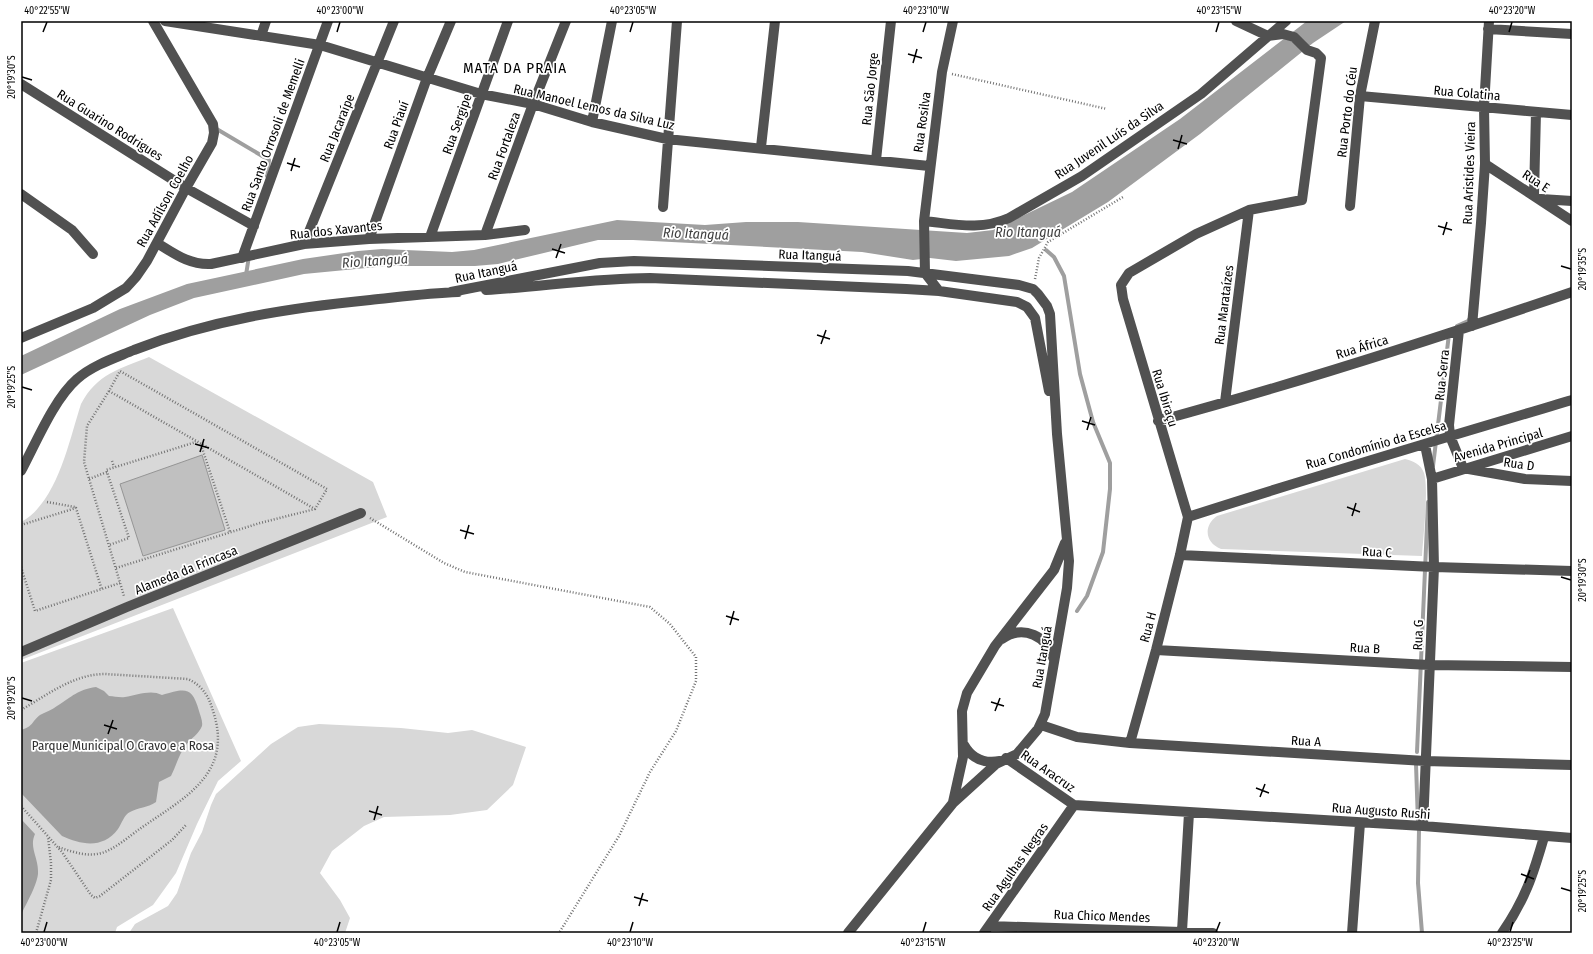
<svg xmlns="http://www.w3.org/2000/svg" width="1593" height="954" font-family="'Fira Sans Condensed',sans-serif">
  <rect width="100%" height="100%" fill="#fff"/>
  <!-- green -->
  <path fill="#d8d8d8" d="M149,357L373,482L387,517L21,660V522C57,503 69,441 81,404C97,374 119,369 149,357Z
    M1405,459C1413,461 1421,464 1424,473C1429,489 1423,537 1422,556L1221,549C1205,543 1203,526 1217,516Z
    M173,608L241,761L218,781L197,824L176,873L153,905L117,927L115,933H21V663Z
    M319,724L401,728L448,733L472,730L526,747L513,785L487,810L450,815L384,817L364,826L332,851L320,873L340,900L350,918L345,933H129L135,924L168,906L177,893L191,853L202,832L211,805L216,794L271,744L298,727Z"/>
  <!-- water -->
  <path fill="#9f9f9f" d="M1307,21H1346L1313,43L1200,134L1108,202L1032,248L1009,256L956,261L930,258L913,260L862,252L633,240H598L498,264L475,266H387L304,274L194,298L150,315L21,375V356L120,309L187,284L303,259L358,251L382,249L452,252L474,250L617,220L705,225L746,222H798L967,233L993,230L1072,192L1180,119Z
    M96,687L104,691L109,696C114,696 120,698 125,697C137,695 151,689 162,695C184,689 192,685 199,711C200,715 203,721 202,726C199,734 191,738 186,745C179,754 176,766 171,776L159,782L156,802C147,808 139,807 130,812C124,815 122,823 118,829C103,849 82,845 62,836L21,793V730C34,726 31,722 40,715C45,712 52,710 57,706C73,696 77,690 96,687Z
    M21,819L35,834C29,847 38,857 38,871C39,882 26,904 21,915Z"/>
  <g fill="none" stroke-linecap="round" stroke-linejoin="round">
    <!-- stream -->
    <path stroke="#9f9f9f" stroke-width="4" d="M215,128L269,160L267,176
      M1046,250L1054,257L1064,276L1080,374L1093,422L1110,463V489L1103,552L1087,596L1077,611
      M246,275L249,256
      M1457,326L1468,321L1470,318
      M1433,466L1449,334
      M1417,752L1428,502
      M1416,764L1418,823
      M1419,830L1418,883L1422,933"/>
  </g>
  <!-- building -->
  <path fill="#c0c0c0" stroke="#959595" d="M202,455L225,530L143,556L120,484Z"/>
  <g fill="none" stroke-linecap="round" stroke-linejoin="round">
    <!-- path -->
    <path stroke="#737373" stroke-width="2.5" stroke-dasharray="1 2" stroke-linecap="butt" d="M952,74L1107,109
      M1035,279L1039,258L1048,242L1123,197
      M109,391L87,426L84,462L124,596
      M201,445L230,532
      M112,461L114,467
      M107,472L106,470L196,442
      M89,479L107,472L129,538L109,545
      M47,502L75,507
      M370,518L444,563L465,572L650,607L670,624L696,657V681L676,731L650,772L619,836L559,933
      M21,525L76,508L102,590
      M21,567L35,611L120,583
      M116,568L260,523L315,509L327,489L120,371L109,391L315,509
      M21,710C47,695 74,674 105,674L188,679C203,686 209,697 213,711C234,774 184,798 141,828C128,837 112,852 97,854C83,856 70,851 58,847
      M21,806L62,852L91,895L95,898L100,896L172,840L186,825
      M36,933L51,880V863L48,837"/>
    <!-- minor -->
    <path stroke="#515151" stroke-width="10" d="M165,21L320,45L481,94L533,104L592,122L667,139L929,166
      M1488,29L1572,34
      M261,36L266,21
      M21,84L186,188L254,226
      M1360,96L1572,115
      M592,122L612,21
      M761,147L775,21
      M876,160L891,21
      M1485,164L1572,221
      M21,194L72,230L93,254
      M1534,195L1536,112
      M1541,199L1572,201
      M1350,206L1360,96L1375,21
      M663,207L677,21
      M924,221C954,224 980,231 1009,218L1082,176L1201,94L1286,21
      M485,235L533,104L566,21
      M430,237L508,21
      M369,239L427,78L451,21
      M157,243C175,254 189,265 211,264L304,244L369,239L485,235L525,230
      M304,244L394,21
      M242,258L328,21
      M486,290C540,287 595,278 650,278L906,289L939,291L1017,302L1027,307L1035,318L1049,391
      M939,291L925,273L924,221L942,72L953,21
      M451,292L600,263L634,261L908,271L1019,285L1033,289L1038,294L1047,306L1050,314L1057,434L1069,561L1067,588L1045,714L1038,729L1017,754L996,764L953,803L848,933
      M1472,326L1481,223L1485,164L1484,107L1489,21
      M1459,330L1449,425L1450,436L1463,468L1525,479L1572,481
      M21,338L93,308L126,288L136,277L147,261L186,188L212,143L214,133L213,124L153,21
      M1225,402L1249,210
      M1158,421C1298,383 1435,339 1572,292
      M21,471C36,443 54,399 77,379C93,365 115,358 134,350C210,320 289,308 370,300C399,297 429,293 458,292
      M1432,479L1572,436
      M1188,517C1315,476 1444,438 1572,400
      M1180,555L1434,567L1572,571
      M1002,639C1023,624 1048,636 1054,660
      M1156,650L1429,665L1572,667
      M21,652L127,607L361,513
      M1041,725L1077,737L1130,743L1425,761L1572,765
      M1130,743L1156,650L1180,555L1188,517L1123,299L1121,285L1129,273L1196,234L1249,210L1302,200L1321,58L1316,53L1307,50L1294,37L1283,34L1268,36L1236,21
      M964,745C972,759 985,764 1000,761
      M1006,758L1074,805
      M953,802L963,757L962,711L967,693L995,646L1054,570L1065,543
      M1423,826L1434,567L1432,479L1425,445
      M990,926L1213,933
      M1182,931L1189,813
      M984,933L1074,805L1423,826L1572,838
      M1352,933L1360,823
      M1502,933C1525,900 1533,875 1544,837"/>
  </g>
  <!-- ticks -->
  <path fill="none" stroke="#000" stroke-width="1.5" d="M43,32L47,22M337,32L340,22M630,32L633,22M923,32L926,22M1216,32L1219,22M1509,32L1512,22M908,54L922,58M913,63L917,49M22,77L32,80M1173,140L1187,144M1178,149L1182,135M287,163L300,167M291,171L295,158M1438,226L1452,230M1443,235L1447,222M552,249L565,253M556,258L561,244M1561,266L1571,269M817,335L830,339M821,344L826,330M22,387L32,390M1082,421L1095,425M1087,430L1091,417M195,444L209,448M200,452L204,439M1347,507L1360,512M1352,516L1356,503M460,530L474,534M465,539L469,525M1561,577L1571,580M726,616L739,620M730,625L734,611M22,698L32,701M991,702L1004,706M995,711L1000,698M104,725L117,729M108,734L113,720M1256,788L1269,793M1260,797L1265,784M369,811L382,815M374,820L378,806M1521,874L1534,879M1525,883L1530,870M1561,888L1571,891M634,897L648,901M639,906L643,893M44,932L47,922M337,932L340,922M630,932L633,922M923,932L926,922M1216,932L1220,922M1510,932L1513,922"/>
  <g text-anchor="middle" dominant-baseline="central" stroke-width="3.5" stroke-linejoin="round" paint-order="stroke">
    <!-- street labels -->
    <g font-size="13" fill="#000" stroke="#fff">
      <text transform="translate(870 89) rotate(-84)">Rua São Jorge</text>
      <text transform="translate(1467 93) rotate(5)">Rua Colatina</text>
      <text transform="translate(594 107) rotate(13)">Rua Manoel Lemos da Silva Luz</text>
      <text transform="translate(1347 112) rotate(-83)">Rua Porto do Céu</text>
      <text transform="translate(922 122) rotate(-82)">Rua Rosilva</text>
      <text transform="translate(457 124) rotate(-70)">Rua Sergipe</text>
      <text transform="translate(110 125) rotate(32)">Rua Guarino Rodrigues</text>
      <text transform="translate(396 125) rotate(-70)">Rua Piauí</text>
      <text transform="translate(337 128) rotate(-68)">Rua Jacaraípe</text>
      <text transform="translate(273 135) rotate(-70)">Rua Santo Orrosoli de Memelli</text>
      <text transform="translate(1109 140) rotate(-34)">Rua Juvenil Luís da Silva</text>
      <text transform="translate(504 146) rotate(-70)">Rua Fortaleza</text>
      <text transform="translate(1469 173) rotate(-88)">Rua Aristides Vieira</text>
      <text transform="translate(1536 181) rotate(33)">Rua E</text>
      <text transform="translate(165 201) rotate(-61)">Rua Adílson Coelho</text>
      <text transform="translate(336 230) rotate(-6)">Rua dos Xavantes</text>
      <text transform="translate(810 255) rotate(2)">Rua Itanguá</text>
      <text transform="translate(486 272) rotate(-12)">Rua Itanguá</text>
      <text transform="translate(1224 305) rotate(-83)">Rua Marataízes</text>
      <text transform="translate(1362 347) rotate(-17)">Rua África</text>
      <text transform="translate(1442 375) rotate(-84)">Rua Serra</text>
      <text transform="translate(1165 398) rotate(73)">Rua Ibiraçu</text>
      <text transform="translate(1376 445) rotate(-16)">Rua Condomínio da Escelsa</text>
      <text transform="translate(1498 445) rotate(-16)">Avenida Principal</text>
      <text transform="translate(1519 464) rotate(8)">Rua D</text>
      <text transform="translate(1377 552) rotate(3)">Rua C</text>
      <text transform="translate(186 570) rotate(-22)">Alameda da Frincasa</text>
      <text transform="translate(1148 627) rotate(-75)">Rua H</text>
      <text transform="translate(1418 635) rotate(-88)">Rua G</text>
      <text transform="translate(1365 648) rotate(3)">Rua B</text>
      <text transform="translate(1042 657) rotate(-80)">Rua Itanguá</text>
      <text transform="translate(1306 741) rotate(3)">Rua A</text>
      <text transform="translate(1048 771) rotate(35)">Rua Aracruz</text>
      <text transform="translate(1381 811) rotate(4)">Rua Augusto Rushi</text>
      <text transform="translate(1015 867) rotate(-55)">Rua Agulhas Negras</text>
      <text transform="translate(1102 916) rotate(2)">Rua Chico Mendes</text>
    </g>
    <!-- park labels -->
    <g font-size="13" fill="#2f2f2f" stroke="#fff">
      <text x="123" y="745">Parque Municipal O Cravo e a Rosa</text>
    </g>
    <!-- water labels -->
    <g font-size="14" font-style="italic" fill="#404040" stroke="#fff">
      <text x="1028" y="232">Rio Itanguá</text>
      <text transform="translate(696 234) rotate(2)">Rio Itanguá</text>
      <text transform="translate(375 261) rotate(-4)">Rio Itanguá</text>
    </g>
    <!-- quarter labels -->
    <g font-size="15" letter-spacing="1" fill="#000" stroke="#fff">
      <text x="515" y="68">MATA DA PRAIA</text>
    </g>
  </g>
  <!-- border -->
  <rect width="1593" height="954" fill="none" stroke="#ffffff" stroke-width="44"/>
  <rect x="22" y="22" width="1549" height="910" fill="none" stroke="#000" stroke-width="1.5"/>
  <g font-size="10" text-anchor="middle" fill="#000">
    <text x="47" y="14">40°22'55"W</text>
    <text x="340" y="14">40°23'00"W</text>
    <text x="633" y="14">40°23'05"W</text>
    <text x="926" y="14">40°23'10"W</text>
    <text x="1219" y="14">40°23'15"W</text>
    <text x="1512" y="14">40°23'20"W</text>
    <text transform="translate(11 77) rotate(-90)" y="4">20°19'30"S</text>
    <text transform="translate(1582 269) rotate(-90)" y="4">20°19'35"S</text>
    <text transform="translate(11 387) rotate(-90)" y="4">20°19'25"S</text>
    <text transform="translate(1582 580) rotate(-90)" y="4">20°19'30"S</text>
    <text transform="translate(11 698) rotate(-90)" y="4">20°19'20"S</text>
    <text transform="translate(1582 891) rotate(-90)" y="4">20°19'25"S</text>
    <text x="44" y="946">40°23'00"W</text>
    <text x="337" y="946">40°23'05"W</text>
    <text x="630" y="946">40°23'10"W</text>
    <text x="923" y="946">40°23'15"W</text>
    <text x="1216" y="946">40°23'20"W</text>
    <text x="1510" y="946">40°23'25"W</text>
  </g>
</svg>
